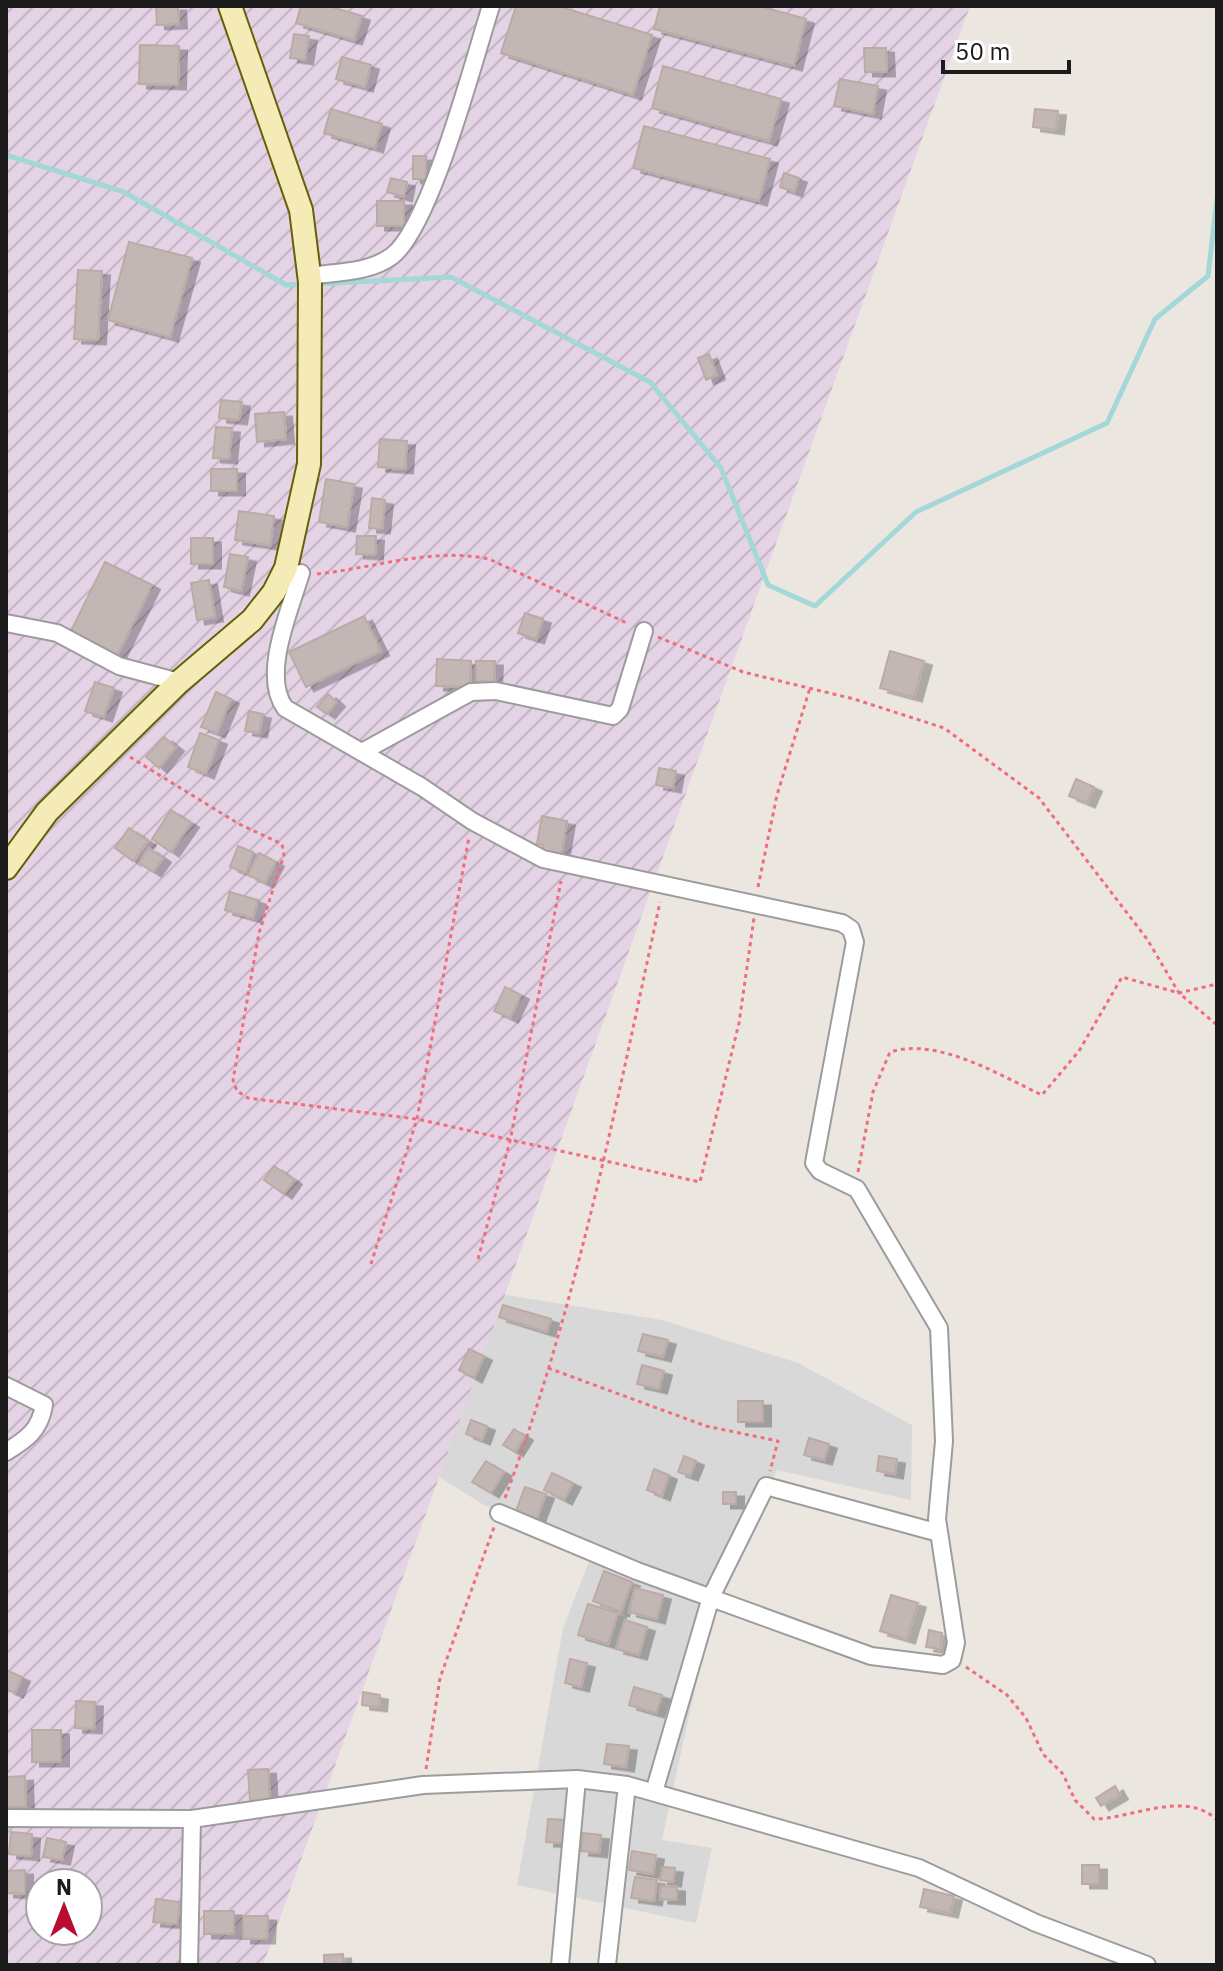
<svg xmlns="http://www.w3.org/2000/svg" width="1223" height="1971" font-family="'IBM Plex Sans',sans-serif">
  <defs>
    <pattern id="industrial-furrows" width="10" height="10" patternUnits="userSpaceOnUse" patternTransform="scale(2)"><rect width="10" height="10" fill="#e4d3e5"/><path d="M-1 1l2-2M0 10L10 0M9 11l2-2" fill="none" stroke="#c3b5c4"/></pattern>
    <filter id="shadow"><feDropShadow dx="8" dy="4.5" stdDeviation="0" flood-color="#0004"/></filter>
  </defs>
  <rect width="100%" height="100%" fill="#ece6e1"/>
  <!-- residential -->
  <path fill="#d9d8d8" d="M482,1291L662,1320L798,1363L912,1425L911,1500L777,1470L707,1634L662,1840L712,1848L696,1923L517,1885L563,1628L592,1554L484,1505L417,1463Z"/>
  <!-- industrial -->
  <path fill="url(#industrial-furrows)" fill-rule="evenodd" d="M6,6H970L263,1965H6ZM40,1883H88V1931H40Z"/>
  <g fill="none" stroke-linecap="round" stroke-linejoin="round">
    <!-- stream -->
    <path stroke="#a3d7d8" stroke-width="5" d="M6,155L124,192L286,285L303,284
      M317,284L451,277L650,382L721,468L768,585L815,606L916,512L1107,423L1155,319L1208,276L1217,199"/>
  </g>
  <!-- building -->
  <path fill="#c3b7b5" stroke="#bdaaa4" stroke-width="2" filter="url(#shadow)" d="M156,6H178L179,24L157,25Z
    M301,6H328L362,16L354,40L296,23Z
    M516,6H558L652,35L633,95L501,53Z
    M660,6H759L806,19L794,66L654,29Z
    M294,34L309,36L305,60L290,58Z
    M140,45L179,46L178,85L139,84Z
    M864,48H886L887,72H865Z
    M342,57L371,65L365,87L336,79Z
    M663,66L781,99L769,141L652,108Z
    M840,79L878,86L873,114L834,106Z
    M331,109L382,124L375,148L324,133Z
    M1035,109L1058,111L1056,130L1033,127Z
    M644,126L770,159L759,201L633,168Z
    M413,156H426V179H413Z
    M784,173L799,178L794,192L780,187Z
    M391,178L407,182L404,197L387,192Z
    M377,201H404V226H377Z
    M129,242L192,258L170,337L108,320Z
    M78,270L102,271L98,340L74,339Z
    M709,354L717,375L706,380L698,358Z
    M221,400L242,402L239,420L219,418Z
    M284,412L286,439L257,442L255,414Z
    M216,427L232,428L229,459L213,458Z
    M380,439L407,441L405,469L378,467Z
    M211,469H237V491H211Z
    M326,479L354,484L347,527L319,522Z
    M372,498L385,500L382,529L369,528Z
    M239,511L274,516L270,545L235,540Z
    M357,536H376L375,555L356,554Z
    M191,538H213V564H191Z
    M230,554L248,557L241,591L224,587Z
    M105,562L152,585L117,656L70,633Z
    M209,580L215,617L197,620L191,583Z
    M525,613L543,619L536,639L518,633Z
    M364,616L381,651L306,687L289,652Z
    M890,651L924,661L914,697L880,688Z
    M437,659L471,661L470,687L436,686Z
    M476,661H495L494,682L476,681Z
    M95,682L114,688L104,717L85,711Z
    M216,692L231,699L217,733L201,727Z
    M328,694L337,702L327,714L317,707Z
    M249,711L263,714L259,733L245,731Z
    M200,733L219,740L206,774L188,767Z
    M164,737L176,747L159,768L146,757Z
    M659,768L676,771L673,788L656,785Z
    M1076,779L1094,787L1087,803L1069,796Z
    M171,810L191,823L171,852L152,839Z
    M542,816L567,821L561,856L542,852L543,845L537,844Z
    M129,828L148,841L133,861L115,848Z
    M238,846L253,852L246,873L230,867Z
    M149,848L163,858L153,872L139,863Z
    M259,853L276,862L265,883L248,875Z
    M230,892L258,900L253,918L225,910Z
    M505,987L521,995L510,1018L494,1011Z
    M274,1166L294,1180L284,1194L264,1180Z
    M503,1305L551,1319L547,1332L499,1317Z
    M643,1334L668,1340L663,1357L638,1351Z
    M469,1349L484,1356L474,1378L459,1370Z
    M642,1365L664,1371L659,1389L637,1384Z
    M738,1401H763V1422H738Z
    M471,1420L487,1426L482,1440L466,1434Z
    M514,1429L525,1436L515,1452L503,1445Z
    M809,1438L829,1444L824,1460L804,1455Z
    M684,1456L696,1461L690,1476L678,1472Z
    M879,1456L897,1459L895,1474L877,1471Z
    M486,1461L504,1472L491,1493L472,1482Z
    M654,1469L669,1475L662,1496L647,1490Z
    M552,1473L573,1483L564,1500L544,1490Z
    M525,1487L546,1494L537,1518L516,1511Z
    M723,1492H736V1504H723Z
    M604,1571L632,1582L621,1612L593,1601Z
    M635,1588L663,1595L657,1619L629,1612Z
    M891,1595L918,1603L907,1639L880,1631Z
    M588,1604L618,1613L608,1644L578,1635Z
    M625,1620L647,1627L639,1655L616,1649Z
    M929,1630L942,1633L940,1649L926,1647Z
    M570,1659L587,1663L581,1687L565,1683Z
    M6,1670L22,1677L15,1693L6,1689Z
    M634,1687L662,1695L656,1713L629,1705Z
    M363,1692L380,1695L379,1707L362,1705Z
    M76,1701L95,1702L94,1729L75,1728Z
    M32,1730H61V1762H32Z
    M607,1744L629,1746L626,1767L604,1764Z
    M268,1769L270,1800L250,1801L248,1770Z
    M25,1776L26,1807H6V1777Z
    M1115,1786L1120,1795L1101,1806L1096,1798Z
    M548,1819L566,1820L564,1843L546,1842Z
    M11,1832L32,1834L31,1856L9,1854Z
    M583,1833L601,1835L599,1853L581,1851Z
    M47,1838L66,1842L62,1860L43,1857Z
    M632,1851L656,1855L653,1874L629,1870Z
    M1082,1865H1099V1884H1082Z
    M663,1867L675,1868L673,1882L660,1880Z
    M25,1870V1894L6,1893V1871Z
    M635,1877L657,1880L654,1901L631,1898Z
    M661,1886L677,1887V1900L660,1899Z
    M924,1889L954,1896L950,1913L920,1907Z
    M156,1899L180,1902L177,1924L153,1922Z
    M204,1911H234V1934H204Z
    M243,1916H268L267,1939H243Z
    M343,1954L344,1965H324V1955Z"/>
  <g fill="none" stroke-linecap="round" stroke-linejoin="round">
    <!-- street casing -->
    <g stroke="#9c9c9c" stroke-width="20">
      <path id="street" d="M309,276C337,272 369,273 392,256C431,226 474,59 491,6
        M301,573C290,610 261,675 285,708L422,787L472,821L543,859L842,923L851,929L855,942L814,1163L820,1171L857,1189L939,1328L944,1441L937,1519L956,1643L952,1660L943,1665L871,1656L637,1571L499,1513
        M6,623L57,633L119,666L179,682
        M362,752L471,692L496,691L613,716L620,709L644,631
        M6,1386L44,1405C40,1430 27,1439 6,1452
        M654,1792L711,1597L766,1486L939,1533
        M6,1818L192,1819L423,1785L577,1779L627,1785L919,1868L1036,1923L1147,1965
        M189,1965L192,1819
        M560,1965L577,1779
        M607,1965L627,1785"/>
    </g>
    <!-- secondary casing -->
    <g stroke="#695f0b" stroke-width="26">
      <path id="secondary" d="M6,868L47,812L179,682L252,620L274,592L286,568L309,464L310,282L301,210L230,6"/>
    </g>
    <!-- path -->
    <path stroke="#f16d7b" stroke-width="3" stroke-dasharray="4 4" stroke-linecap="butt" d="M317,574C374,568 433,547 489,559L629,624
      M658,637L743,672L854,699L944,728L1039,798L1147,939L1179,993L1217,1025
      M130,757L239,824L282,844L284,855L259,933L233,1080L237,1091L248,1098L417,1119L700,1182L739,1023L754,918
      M758,887L777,795L810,688
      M858,1172L873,1092L890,1052C938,1037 999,1075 1042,1095L1079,1051L1122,977L1179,993L1217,984
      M478,1259L510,1141L561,881
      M371,1264L417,1119L469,837
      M548,1368L706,1426L778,1441L770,1471
      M505,1498C577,1305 617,1102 660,902
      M966,1667L1007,1695L1026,1718L1043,1754L1063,1774L1075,1800L1094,1819C1131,1819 1185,1789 1217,1820
      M426,1769L440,1678L494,1527"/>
    <!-- street -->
    <use href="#street" stroke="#fff" stroke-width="16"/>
    <!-- secondary -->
    <use href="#secondary" stroke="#f5ebb6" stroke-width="22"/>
  </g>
  <!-- border -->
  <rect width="1223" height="1971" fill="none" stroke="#1b1b1b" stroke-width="16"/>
  <!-- north arrow -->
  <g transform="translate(64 1907)"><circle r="38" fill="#ffffff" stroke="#a4a4a4" stroke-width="2"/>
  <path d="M0-6L14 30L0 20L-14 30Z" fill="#ba0b30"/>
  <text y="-12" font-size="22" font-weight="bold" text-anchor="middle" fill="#1b1b1b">N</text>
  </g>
  <!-- scale -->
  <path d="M943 60v12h126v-12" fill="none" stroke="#1b1b1b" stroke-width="4"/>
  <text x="955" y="60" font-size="24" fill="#1b1b1b" stroke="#ffffff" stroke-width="6" paint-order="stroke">50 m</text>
</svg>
